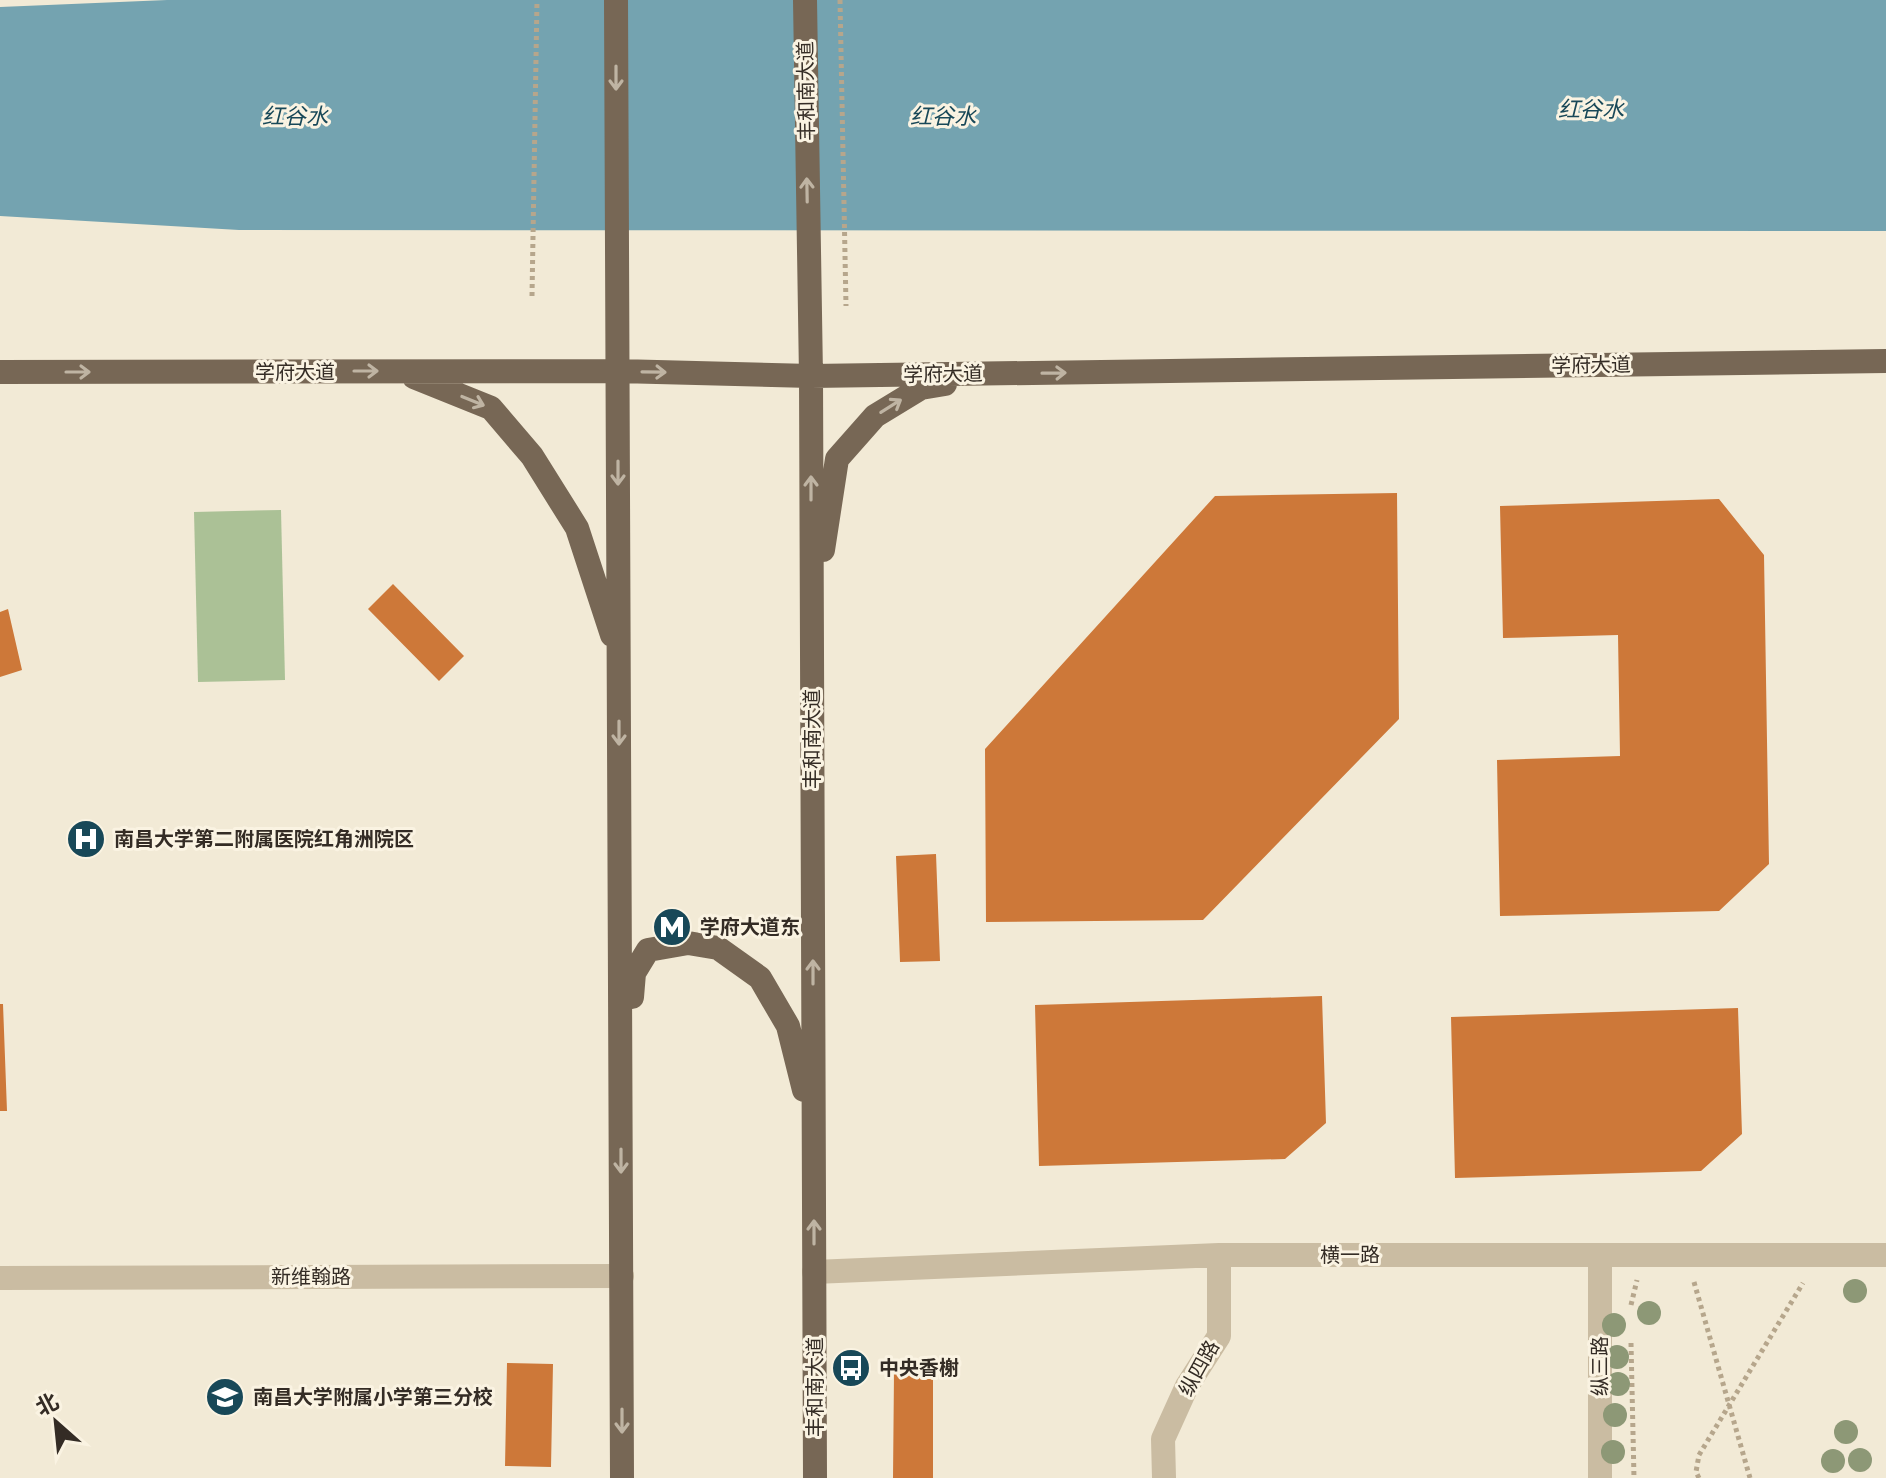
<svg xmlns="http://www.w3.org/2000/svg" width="1886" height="1478" font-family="'Roboto Condensed','Noto Sans SC',sans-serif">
  <rect width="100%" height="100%" fill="#f2ead6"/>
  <!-- green -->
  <path fill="#abc196" d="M281,510L285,680L198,682L194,512Z"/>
  <!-- water -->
  <path fill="#74a3b0" d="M167,0H1886V231L239,230L0,216V7Z"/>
  <!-- building -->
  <path fill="#cd7839" d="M1397,493L1399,719L1203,920L986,922L985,749L1215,496Z
    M1719,499L1764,555L1769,864L1719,911L1500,916L1497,760L1620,756L1618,635L1503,638L1500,506Z
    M393,584L464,656L439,681L368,609Z
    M8,609L22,670L0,677V612Z
    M936,854L940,961L900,962L896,856Z
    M1322,996L1326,1123L1285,1159L1039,1166L1035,1005Z
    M0,1004H3L7,1111H0Z
    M1738,1008L1742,1134L1701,1171L1455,1178L1451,1017Z
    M507,1363L553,1364L551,1467L505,1466Z
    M894,1373H933V1478H893Z"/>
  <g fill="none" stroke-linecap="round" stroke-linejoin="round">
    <!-- path -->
    <path stroke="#b6a68c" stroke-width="5" stroke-dasharray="4 4" stroke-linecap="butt" d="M840,0L846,306
      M532,296L537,0
      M1694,1282L1750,1478
      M1631,1305L1637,1280
      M1631,1343L1634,1478
      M1699,1478L1696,1472L1699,1455L1803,1283"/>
    <!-- street -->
    <path stroke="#cabca2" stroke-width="24" d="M814,1272L1219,1255H1886
      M0,1278L622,1276
      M1164,1478L1163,1439L1187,1386L1219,1336V1255
      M1600,1478V1255"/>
    <!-- primary -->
    <path stroke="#776755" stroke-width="24" d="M616,0L622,1478
      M805,0L811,376L815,1478
      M0,372L618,371L811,376L1886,361
      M414,377L491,408L532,456L577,528L612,635
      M823,550L837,459L875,416L921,388L945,384
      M632,997L634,973L648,950L688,943L718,948L760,978L788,1026L804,1090"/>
  </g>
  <!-- trees -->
  <g fill="#8d9876">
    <circle cx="1855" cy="1291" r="12"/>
    <circle cx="1649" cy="1313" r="12"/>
    <circle cx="1614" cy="1325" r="12"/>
    <circle cx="1617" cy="1357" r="12"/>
    <circle cx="1618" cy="1384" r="12"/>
    <circle cx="1615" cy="1415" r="12"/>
    <circle cx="1846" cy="1432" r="12"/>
    <circle cx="1613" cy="1452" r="12"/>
    <circle cx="1860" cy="1460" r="12"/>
    <circle cx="1833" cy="1461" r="12"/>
  </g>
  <!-- one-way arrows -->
  <defs><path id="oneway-shaft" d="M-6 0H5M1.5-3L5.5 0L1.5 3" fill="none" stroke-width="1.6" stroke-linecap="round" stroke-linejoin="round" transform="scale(2)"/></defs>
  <g stroke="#bfb4a3">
    <use href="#oneway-shaft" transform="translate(616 78) rotate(90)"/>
    <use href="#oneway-shaft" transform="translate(807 190) rotate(-91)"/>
    <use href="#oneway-shaft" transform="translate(366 371)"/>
    <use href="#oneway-shaft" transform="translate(78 372)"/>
    <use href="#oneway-shaft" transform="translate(654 372) rotate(1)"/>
    <use href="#oneway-shaft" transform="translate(1054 373) rotate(-1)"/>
    <use href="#oneway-shaft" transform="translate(473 401) rotate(22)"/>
    <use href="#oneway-shaft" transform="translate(891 406) rotate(-32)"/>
    <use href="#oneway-shaft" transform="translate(618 473) rotate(90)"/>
    <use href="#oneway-shaft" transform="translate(811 488) rotate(-90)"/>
    <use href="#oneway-shaft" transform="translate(619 733) rotate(90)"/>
    <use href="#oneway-shaft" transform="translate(813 972) rotate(-90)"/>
    <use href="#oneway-shaft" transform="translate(621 1161) rotate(90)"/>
    <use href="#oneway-shaft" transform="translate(814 1232) rotate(-90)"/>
    <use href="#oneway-shaft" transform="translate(622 1421) rotate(90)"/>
  </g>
  <!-- icons -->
  <defs>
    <g id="hospital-disc" transform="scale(2)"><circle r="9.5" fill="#184858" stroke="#faf3e2"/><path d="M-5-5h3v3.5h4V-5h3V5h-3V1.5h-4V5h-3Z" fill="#fff"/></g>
    <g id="metro-disc" transform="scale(2)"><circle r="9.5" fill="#184858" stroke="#faf3e2"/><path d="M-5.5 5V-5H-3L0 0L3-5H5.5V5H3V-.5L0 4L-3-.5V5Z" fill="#fff"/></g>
    <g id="bus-disc" transform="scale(2)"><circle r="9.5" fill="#184858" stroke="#faf3e2"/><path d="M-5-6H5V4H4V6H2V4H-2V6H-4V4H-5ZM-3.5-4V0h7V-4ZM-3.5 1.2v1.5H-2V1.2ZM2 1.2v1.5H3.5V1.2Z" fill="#fff"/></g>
    <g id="school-disc" transform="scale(2)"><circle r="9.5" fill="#184858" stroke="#faf3e2"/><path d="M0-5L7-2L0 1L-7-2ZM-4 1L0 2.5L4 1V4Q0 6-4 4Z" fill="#fff"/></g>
  </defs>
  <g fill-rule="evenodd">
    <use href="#hospital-disc" x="86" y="839"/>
    <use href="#metro-disc" x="672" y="927"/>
    <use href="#bus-disc" x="851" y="1368"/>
    <use href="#school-disc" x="225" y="1397"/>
  </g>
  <g text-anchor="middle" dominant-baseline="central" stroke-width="6" stroke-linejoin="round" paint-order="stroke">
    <!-- street labels -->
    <g font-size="20" fill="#342c25" stroke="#faf3e2">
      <text transform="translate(806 91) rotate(-91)">丰和南大道</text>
      <text transform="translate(1591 365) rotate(-1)">学府大道</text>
      <text x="295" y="372">学府大道</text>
      <text transform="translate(943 374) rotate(-1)">学府大道</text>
      <text transform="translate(812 739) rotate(-90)">丰和南大道</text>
      <text x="1350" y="1255">横一路</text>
      <text x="311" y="1277">新维翰路</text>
      <text transform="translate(1600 1366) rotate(-90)">纵三路</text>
      <text transform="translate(1199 1368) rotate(-61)">纵四路</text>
      <text transform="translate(815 1387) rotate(-90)">丰和南大道</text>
    </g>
    <!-- poi labels -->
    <g font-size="20" font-weight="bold" fill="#342c25" stroke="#faf3e2" text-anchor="start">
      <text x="114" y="839">南昌大学第二附属医院红角洲院区</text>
      <text x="700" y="927">学府大道东</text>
      <text x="879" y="1368">中央香榭</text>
      <text x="253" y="1397">南昌大学附属小学第三分校</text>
    </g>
    <!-- water labels -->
    <g font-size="22" font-style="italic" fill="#184858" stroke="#faf3e2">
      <text x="1591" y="109">红谷水</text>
      <text x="295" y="116">红谷水</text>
      <text x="943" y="116">红谷水</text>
    </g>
  </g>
  <!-- north arrow -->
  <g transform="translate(56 1422) rotate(333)" stroke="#faf3e2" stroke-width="6" paint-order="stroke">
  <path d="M0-6L14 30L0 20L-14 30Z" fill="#342c25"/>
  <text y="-12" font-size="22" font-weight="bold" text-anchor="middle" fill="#342c25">北</text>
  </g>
</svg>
